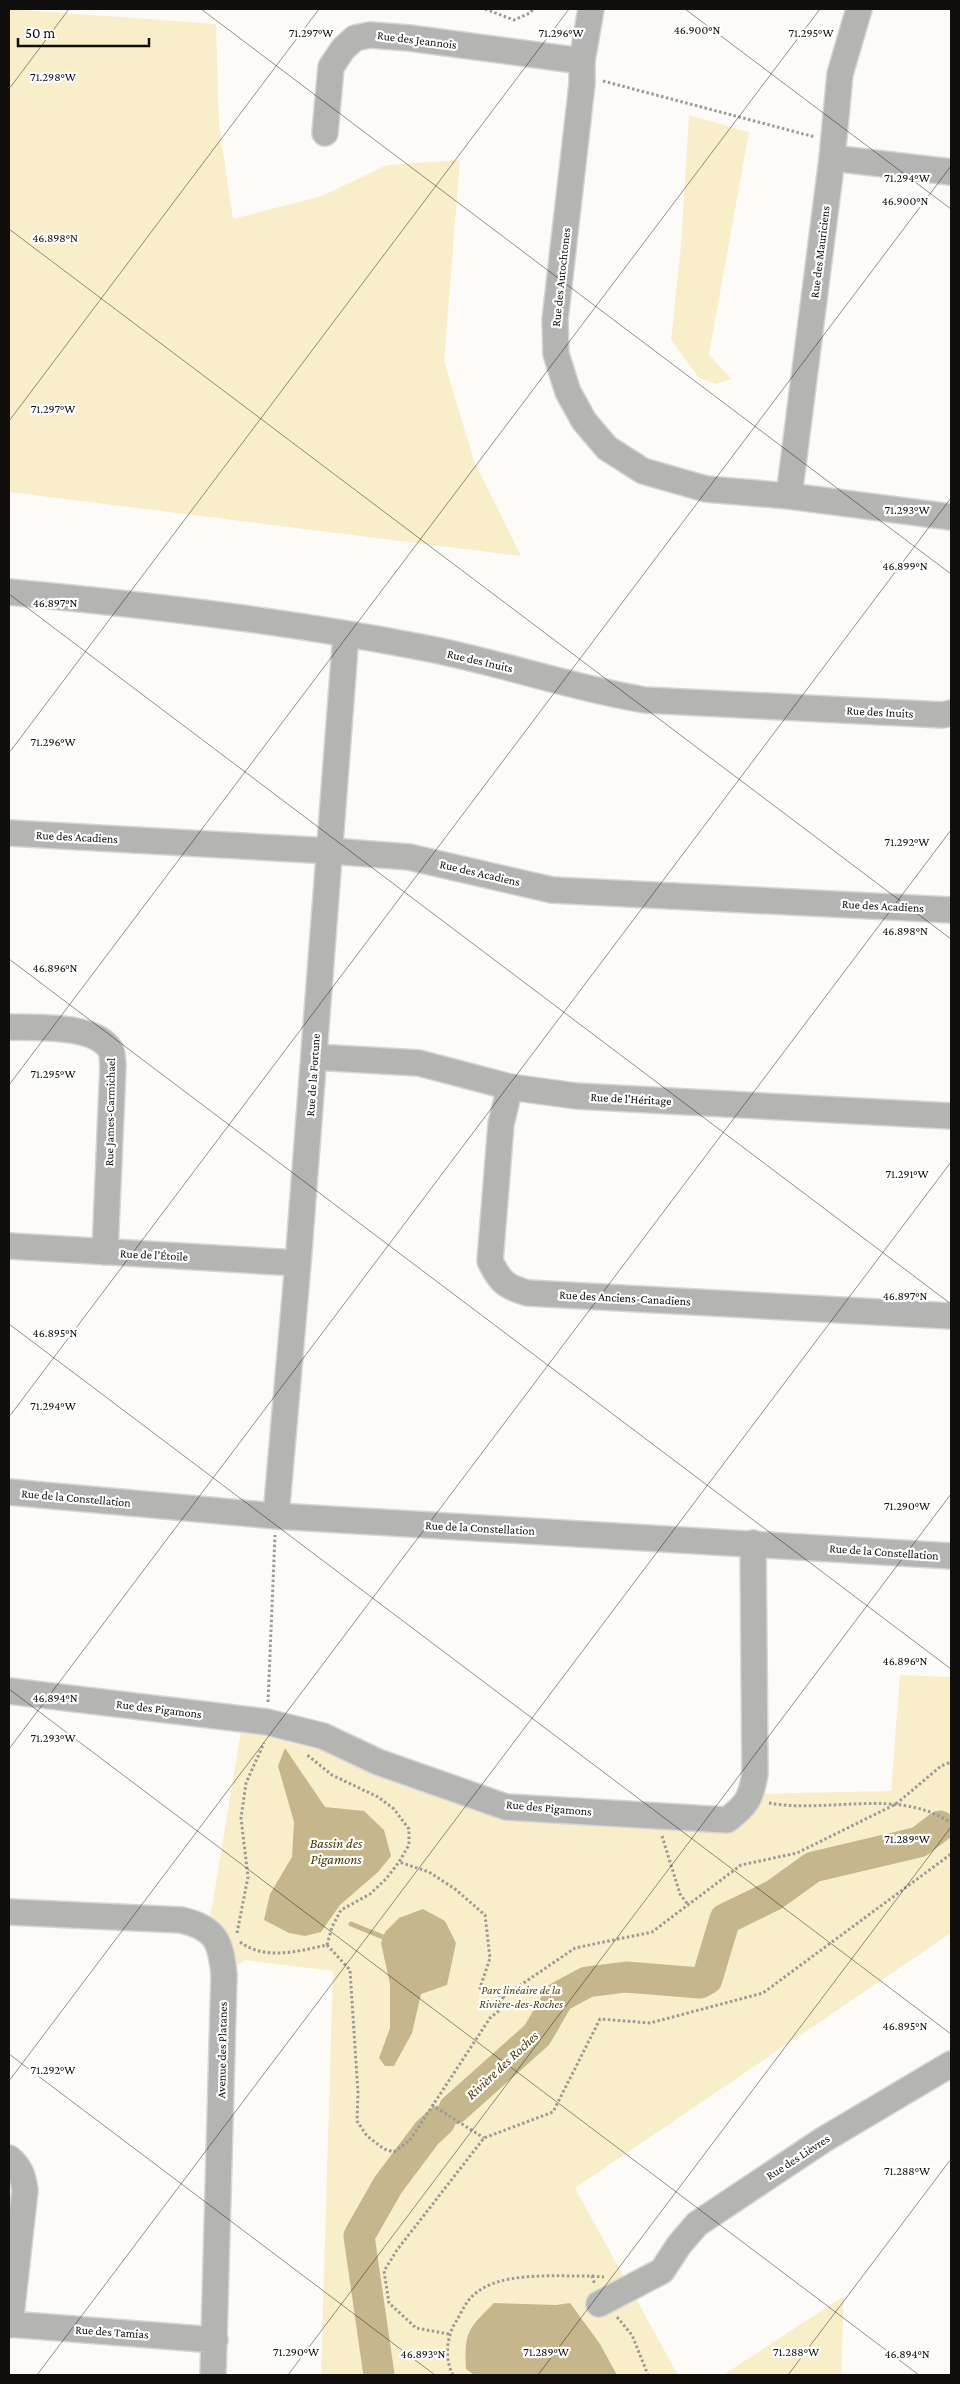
<svg xmlns="http://www.w3.org/2000/svg" width="960" height="2384" font-family="'Crimson Pro',serif">
  <rect width="100%" height="100%" fill="#fcfbf8"/>
  <!-- green -->
  <path fill="#f8eeca" d="M9,9L216,24L219,125L233,219L322,196L387,165L460,160L444,361L474,461L521,556L9,492Z
    M689,115L749,132L709,354L731,379L716,384L699,378L671,340L681,246Z
    M900,1675L951,1677V1933L575,2188L678,2375H321L333,1971L245,1960L224,1975L208,1931L243,1719L506,1807L713,1820L752,1794L891,1791Z
    M844,2296L841,2375H723Z"/>
  <!-- water -->
  <path fill="#c5b78b" d="M285,1748L325,1807L364,1811L384,1830L391,1856L378,1872L340,1905L321,1932L305,1936L289,1933L264,1920L270,1894L292,1857L294,1822L278,1766Z
    M423,1909L445,1921L456,1943L447,1985L421,1994L412,2033L394,2066H385L379,2058L390,2028V1984L381,1943L385,1932L399,1918Z
    M494,2303L556,2305L570,2303L600,2344L617,2375H474L466,2369C464,2332 468,2329 494,2303Z"/>
  <g fill="none" stroke-linecap="round" stroke-linejoin="round">
    <!-- stream -->
    <path stroke="#c5b78b" stroke-width="5" d="M351,1924L383,1937"/>
    <!-- river -->
    <path stroke="#c5b78b" stroke-width="31" d="M454,2109L537,2035L559,1997L587,1982L626,1977L700,1983L707,1979L725,1919L774,1895L813,1867L919,1842L940,1826
      M379,2375L359,2236L388,2185L427,2133L440,2121"/>
    <!-- minor casing -->
    <g stroke="#d6d5d3" stroke-width="28">
      <path id="minor" d="M591,9L582,61V84L555,320L556,354L568,392L584,421L607,448L643,471L706,489L789,496L951,517
        M325,133L331,67L343,49L355,38L370,35L409,38L582,61
        M832,158L951,172
        M789,496L832,158L840,74L859,9
        M9,592C148,605 287,621 425,648C499,662 571,688 645,700L943,715L951,713
        M9,833L331,851L409,857L552,890L951,910
        M9,1027C35,1028 94,1024 110,1049C113,1053 112,1060 113,1065L105,1252
        M314,1057L419,1063L510,1087L576,1096L951,1116
        M510,1087L501,1124L490,1261C500,1282 506,1287 528,1293L951,1316
        M9,1246L298,1263
        M9,1492L276,1516L951,1556
        M276,1516L298,1263L346,634
        M9,1691L267,1722L323,1736L378,1762L506,1807L727,1820C747,1805 751,1798 755,1774L753,1543
        M9,1912L181,1920C216,1928 221,1942 224,1975L213,2375
        M9,2158C20,2167 23,2176 25,2190L10,2325
        M599,2304L662,2271L679,2245L697,2224L823,2140L951,2064
        M9,2324L215,2340"/>
    </g>
    <!-- path -->
    <path stroke="#9b9a98" stroke-width="3" stroke-dasharray="2.5 2.5" stroke-linecap="butt" d="M485,9L514,20L530,13L533,9
      M603,81L815,137
      M268,1702L275,1535
      M769,1803C827,1814 899,1787 951,1823
      M662,1836L680,1894L689,1906
      M237,1933L248,1877L241,1818L246,1783L264,1743
      M240,1942C266,1961 298,1951 327,1945L332,1927L341,1910L370,1894L386,1879L399,1862L409,1845V1829L394,1809L378,1797L332,1775L306,1754
      M327,1945L350,1970L358,2093L357,2121L367,2136L384,2149L394,2152L410,2140L490,2018L501,2009L503,1997L480,1988L490,1958L485,1915L455,1889L429,1872L399,1862
      M503,1997L575,1948L652,1932L741,1865L797,1853L896,1804L941,1766L951,1762
      M432,2105L484,2138
      M592,2276L604,2277
      M617,2317L632,2335L648,2375
      M449,2334L416,2328L389,2303L384,2271L397,2250L484,2138L553,2112L600,2019L650,2023L763,1993L951,1854
      M453,2375C445,2360 446,2340 454,2325C459,2317 463,2308 468,2301C492,2269 556,2277 592,2276L595,2285"/>
    <!-- minor -->
    <use href="#minor" stroke="#b4b4b3" stroke-width="25"/>
  </g>
  <!-- ticks -->
  <path fill="none" stroke="#100f0e" stroke-width="1" stroke-opacity="0.45" d="M201,9L951,574M685,9L951,209M9,89L69,9M9,229L951,939M9,421L319,9M9,594L951,1304M9,753L569,9M9,959L951,1669M9,1085L820,9M9,1324L951,2034M9,1417L951,166M9,1689L919,2375M9,1749L951,498M9,2054L435,2375M9,2081L951,830M37,2375L951,1162M288,2375L951,1494M538,2375L951,1827M788,2375L951,2159"/>
  <g text-anchor="middle" dominant-baseline="central" stroke-width="4.5" stroke-linejoin="round" paint-order="stroke">
    <!-- street labels -->
    <g font-size="12" fill="#100f0e" stroke="#fff">
      <text transform="translate(417 40) rotate(7)">Rue des Jeannois</text>
      <text transform="translate(820 252) rotate(-83)">Rue des Mauriciens</text>
      <text transform="translate(561 277) rotate(-84)">Rue des Autochtones</text>
      <text transform="translate(480 661) rotate(13)">Rue des Inuits</text>
      <text transform="translate(880 712) rotate(3)">Rue des Inuits</text>
      <text transform="translate(77 837) rotate(3)">Rue des Acadiens</text>
      <text transform="translate(480 873) rotate(13)">Rue des Acadiens</text>
      <text transform="translate(883 906) rotate(3)">Rue des Acadiens</text>
      <text transform="translate(313 1075) rotate(-86)">Rue de la Fortune</text>
      <text transform="translate(631 1099) rotate(3)">Rue de l'Héritage</text>
      <text transform="translate(110 1112) rotate(-89)">Rue James-Carmichael</text>
      <text transform="translate(154 1255) rotate(3)">Rue de l'Étoile</text>
      <text transform="translate(625 1298) rotate(3)">Rue des Anciens-Canadiens</text>
      <text transform="translate(76 1498) rotate(5)">Rue de la Constellation</text>
      <text transform="translate(480 1528) rotate(3)">Rue de la Constellation</text>
      <text transform="translate(884 1552) rotate(4)">Rue de la Constellation</text>
      <text transform="translate(159 1709) rotate(7)">Rue des Pigamons</text>
      <text transform="translate(549 1808) rotate(5)">Rue des Pigamons</text>
      <text transform="translate(222 2050) rotate(-89)">Avenue des Platanes</text>
      <text transform="translate(798 2157) rotate(-33)">Rue des Lièvres</text>
      <text transform="translate(112 2332) rotate(4)">Rue des Tamias</text>
    </g>
    <!-- park labels -->
    <g font-size="12" font-style="italic" fill="#4c3d04" stroke="#fff">
      <text x="521" y="1990">Parc linéaire de la<tspan x="521" dy="14">Rivière-des-Roches</tspan></text>
    </g>
    <!-- water labels -->
    <g font-size="14" font-style="italic" fill="#473900" stroke="#fff">
      <text x="336" y="1843">Bassin des<tspan x="336" dy="16">Pigamons</tspan></text>
      <text transform="translate(502 2065) rotate(-43)">Rivière des Roches</text>
    </g>
  </g>
  <g font-size="12" text-anchor="middle" fill="#100f0e" stroke="#fff" stroke-width="4.5" stroke-linejoin="round" paint-order="stroke">
    <text x="697" y="34">46.900°N</text>
    <text x="311" y="37">71.297°W</text>
    <text x="561" y="37">71.296°W</text>
    <text x="811" y="37">71.295°W</text>
    <text x="53" y="81">71.298°W</text>
    <text x="907" y="182">71.294°W</text>
    <text x="905" y="205">46.900°N</text>
    <text x="55" y="242">46.898°N</text>
    <text x="53" y="413">71.297°W</text>
    <text x="907" y="514">71.293°W</text>
    <text x="905" y="570">46.899°N</text>
    <text x="55" y="607">46.897°N</text>
    <text x="53" y="746">71.296°W</text>
    <text x="907" y="846">71.292°W</text>
    <text x="905" y="935">46.898°N</text>
    <text x="55" y="972">46.896°N</text>
    <text x="53" y="1078">71.295°W</text>
    <text x="907" y="1178">71.291°W</text>
    <text x="905" y="1300">46.897°N</text>
    <text x="55" y="1337">46.895°N</text>
    <text x="53" y="1410">71.294°W</text>
    <text x="907" y="1510">71.290°W</text>
    <text x="905" y="1665">46.896°N</text>
    <text x="55" y="1702">46.894°N</text>
    <text x="53" y="1742">71.293°W</text>
    <text x="907" y="1843">71.289°W</text>
    <text x="905" y="2030">46.895°N</text>
    <text x="53" y="2074">71.292°W</text>
    <text x="907" y="2175">71.288°W</text>
    <text x="296" y="2356">71.290°W</text>
    <text x="546" y="2356">71.289°W</text>
    <text x="796" y="2356">71.288°W</text>
    <text x="423" y="2358">46.893°N</text>
    <text x="907" y="2358">46.894°N</text>
  </g>
  <!-- border -->
  <rect width="960" height="2384" fill="none" stroke="#100f0e" stroke-width="20"/>
  <!-- scale -->
  <path d="M18 38v8h131v-8" fill="none" stroke="#100f0e" stroke-width="2.5"/>
  <text x="25" y="38" font-size="15" fill="#100f0e" stroke="#ffffff" stroke-width="4" paint-order="stroke">50 m</text>
</svg>
